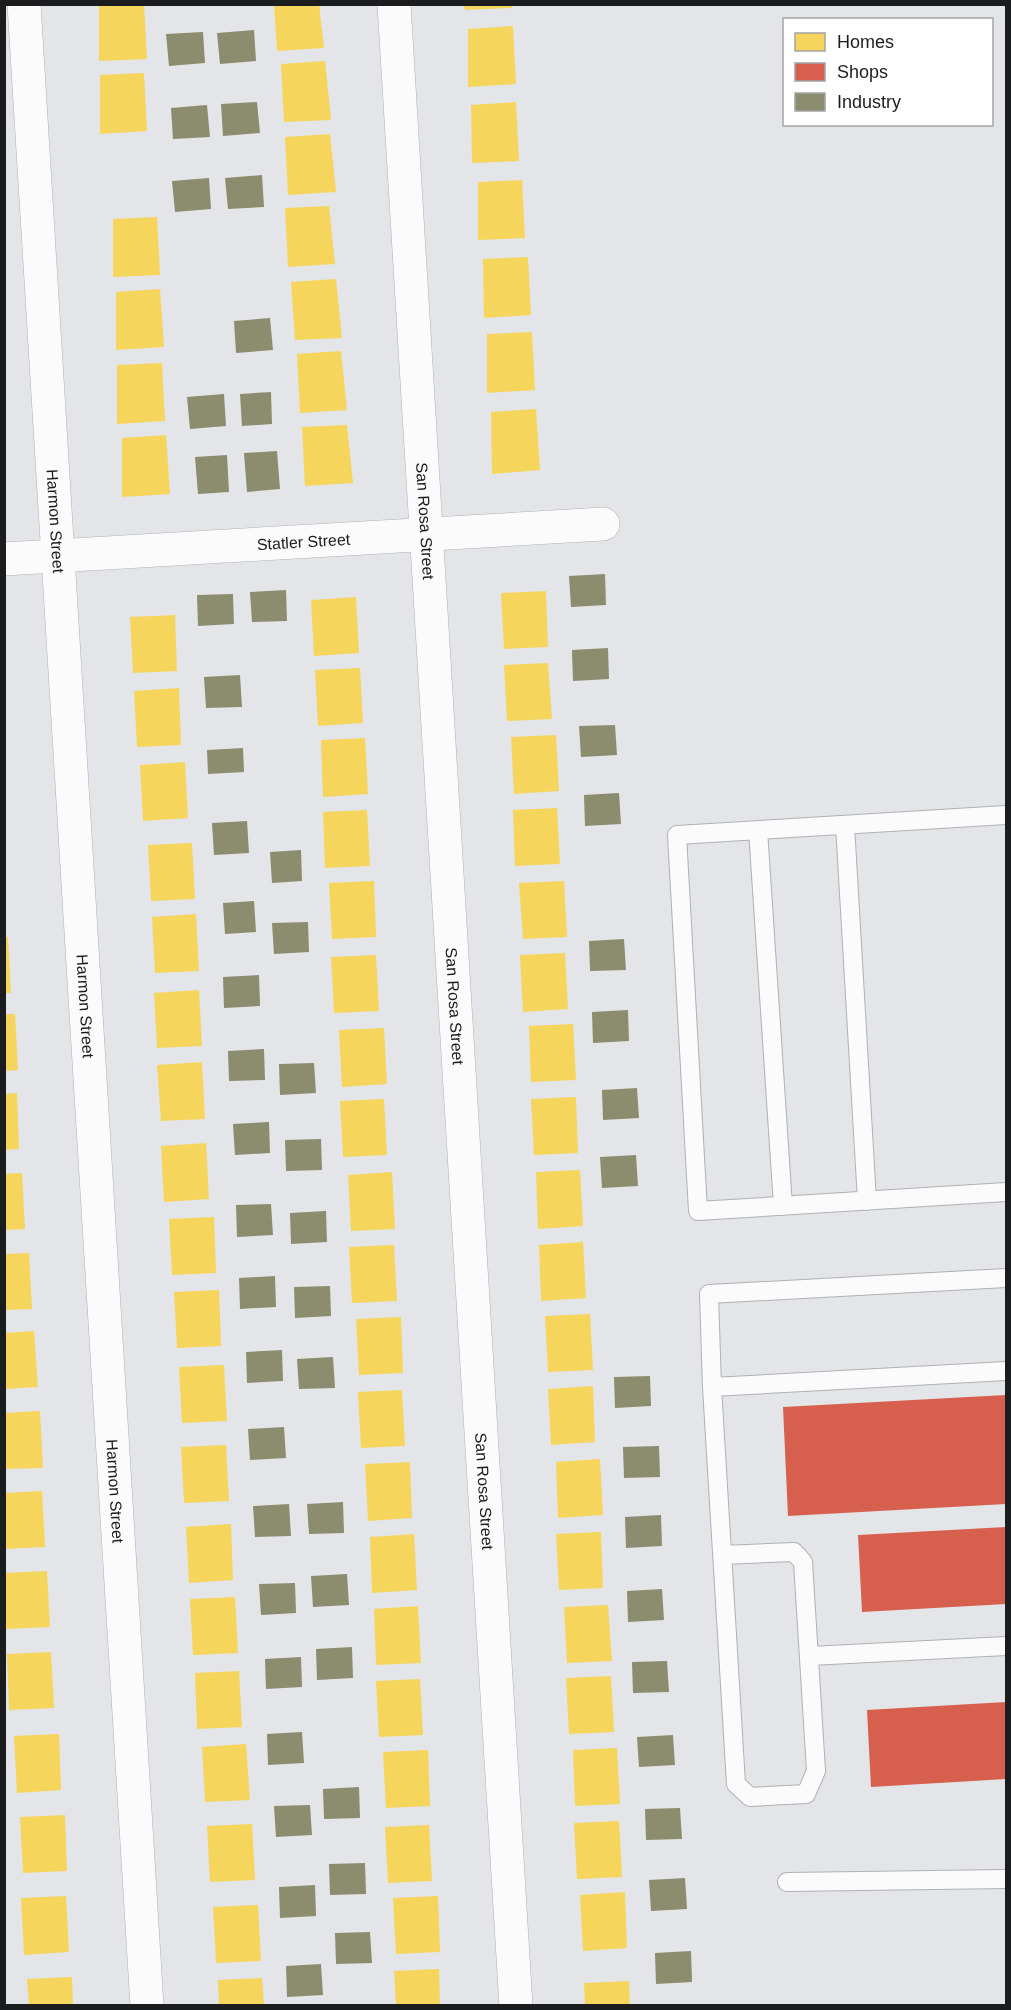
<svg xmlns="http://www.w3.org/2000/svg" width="1011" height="2010" font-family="Arial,sans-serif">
  <rect width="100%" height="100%" fill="#e3e5e8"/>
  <!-- homes -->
  <path fill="#f6d55c" d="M99,4H144L147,59L99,61Z
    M274,4H319L324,48L277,51Z
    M464,4H512V8L465,10Z
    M513,26L516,84L468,87V29Z
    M325,61L331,120L284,122L281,64Z
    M144,73L147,131L100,134V75Z
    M516,102L519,161L472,163L471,105Z
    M330,134L336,192L288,195L285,137Z
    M522,180L525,238L478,240V182Z
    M329,206L335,264L288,267L285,208Z
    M157,217L160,275L113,277V219Z
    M528,257L531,315L484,318L483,259Z
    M336,279L342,338L295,340L291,282Z
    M160,289L164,347L116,350V292Z
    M532,332L535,390L487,393V334Z
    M341,351L347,410L300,413L297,354Z
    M162,363L165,421L117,424V365Z
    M536,409L540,470L492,474L491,412Z
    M347,425L353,483L305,486L302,427Z
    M166,435L170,494L122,497V438Z
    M546,591L548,647L504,649L501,593Z
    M356,597L359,653L314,656L311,600Z
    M175,615L177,671L133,673L130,617Z
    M548,663L552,719L507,721L504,665Z
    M360,668L363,723L318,726L315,670Z
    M179,688L181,745L137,747L134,691Z
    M556,735L559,791L514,794L511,737Z
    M365,738L368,794L323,797L321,740Z
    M185,762L188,818L143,821L140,765Z
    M557,808L560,864L515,866L513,810Z
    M367,810L370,866L325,868L323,812Z
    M192,843L195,899L151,901L148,845Z
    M374,881L376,937L332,939L329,883Z
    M564,881L567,937L523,939L519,883Z
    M196,914L199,971L155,973L152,917Z
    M4,937H8L11,993H4Z
    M565,953L568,1009L523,1012L520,955Z
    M376,955L379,1011L334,1013L331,957Z
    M199,990L202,1046L157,1048L154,993Z
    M4,1014H15L18,1070L4,1071Z
    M573,1024L576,1080L531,1082L529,1026Z
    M384,1028L387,1084L342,1087L339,1030Z
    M202,1062L205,1119L161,1121L157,1065Z
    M17,1093L19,1149L4,1150V1094Z
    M576,1097L578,1153L534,1155L531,1099Z
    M384,1099L387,1155L343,1157L340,1101Z
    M206,1143L209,1199L164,1202L161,1146Z
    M580,1170L583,1226L538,1229L536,1172Z
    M392,1172L395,1229L351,1231L348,1175Z
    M22,1173L25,1229L4,1230V1174Z
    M214,1217L216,1273L172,1275L169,1219Z
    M583,1242L586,1298L541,1301L539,1245Z
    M394,1245L397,1301L352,1303L349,1247Z
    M29,1253L32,1309L4,1310V1254Z
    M219,1290L221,1346L177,1348L174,1292Z
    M590,1314L593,1370L548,1372L545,1316Z
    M401,1317L403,1373L359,1375L356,1319Z
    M34,1331L38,1387L4,1389V1333Z
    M224,1365L227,1421L182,1423L179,1367Z
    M593,1386L595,1442L551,1445L548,1389Z
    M402,1390L405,1446L361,1448L358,1392Z
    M40,1411L43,1468L4,1469V1413Z
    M226,1445L229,1501L184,1503L181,1447Z
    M600,1459L603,1515L558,1518L556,1462Z
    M410,1462L412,1518L368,1521L365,1464Z
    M42,1491L45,1547L4,1549V1493Z
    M231,1524L233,1580L189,1583L186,1527Z
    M601,1532L603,1588L559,1590L556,1534Z
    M414,1534L417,1590L372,1593L370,1537Z
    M47,1571L50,1627L5,1629L4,1573Z
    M235,1597L238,1653L193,1655L190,1599Z
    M608,1605L612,1661L567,1663L564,1607Z
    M418,1606L421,1663L376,1665L374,1609Z
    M51,1652L54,1708L9,1710L7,1654Z
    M239,1671L242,1727L197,1729L195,1673Z
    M611,1676L614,1732L569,1734L566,1678Z
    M420,1679L423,1735L379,1737L376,1681Z
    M59,1734L61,1790L17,1793L14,1736Z
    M246,1744L250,1800L205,1802L202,1747Z
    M617,1748L620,1804L575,1806L573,1750Z
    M428,1750L430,1806L386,1808L383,1752Z
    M65,1815L67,1871L23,1873L20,1817Z
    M619,1821L622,1877L577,1879L574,1823Z
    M252,1824L255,1880L210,1882L207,1826Z
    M429,1825L432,1881L388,1883L385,1827Z
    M625,1892L627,1948L583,1951L580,1895Z
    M66,1896L69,1952L24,1955L21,1898Z
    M438,1896L440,1952L396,1954L393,1898Z
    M258,1905L261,1961L216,1963L213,1907Z
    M439,1969L440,2006H396L394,1971Z
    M72,1977L73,2006H29L27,1979Z
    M262,1978L264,2006H219L218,1980Z
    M629,1981L630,2006H585L584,1983Z"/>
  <!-- shops -->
  <path fill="#d6604d" d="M1006,1395V1504L788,1516L783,1407Z
    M1006,1527V1604L862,1612L858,1535Z
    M1006,1702V1779L871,1787L867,1710Z"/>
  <!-- industry -->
  <path fill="#8c8c6e" d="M254,30L256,61L220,64L217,33Z
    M203,32L205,63L169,66L166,34Z
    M257,102L260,133L223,136L221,104Z
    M207,105L210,137L173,139L171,108Z
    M262,175L264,207L228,209L225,178Z
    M209,178L211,209L175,212L172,181Z
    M270,318L273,350L236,353L234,321Z
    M271,392L272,424L242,426L240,394Z
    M224,394L226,426L190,429L187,397Z
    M277,451L280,489L247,492L244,453Z
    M227,455L229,492L198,494L195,457Z
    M605,574L606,605L571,607L569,576Z
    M286,590L287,621L252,622L250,592Z
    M233,594L234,624L198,626L197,595Z
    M608,648L609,679L573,681L572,650Z
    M240,675L242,707L206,708L204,677Z
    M615,725L617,755L581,757L579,726Z
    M243,748L244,772L208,774L207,750Z
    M619,793L621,824L585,826L584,795Z
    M247,821L249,853L214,855L212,823Z
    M301,850L302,881L272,883L270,852Z
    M254,901L256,932L225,934L223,903Z
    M308,922L309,952L274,954L272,923Z
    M624,939L626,970L590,971L589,941Z
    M259,975L260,1006L224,1008L223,977Z
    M628,1010L629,1041L593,1043L592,1012Z
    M264,1049L265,1080L229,1081L228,1051Z
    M314,1063L316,1093L280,1095L279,1064Z
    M637,1088L639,1118L603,1120L602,1090Z
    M269,1122L270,1153L235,1155L233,1124Z
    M321,1139L322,1170L286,1171L285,1140Z
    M636,1155L638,1186L602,1188L600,1157Z
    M271,1204L273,1235L237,1237L236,1205Z
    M326,1211L327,1242L291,1244L290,1213Z
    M275,1276L276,1307L240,1309L239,1278Z
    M330,1286L331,1316L295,1318L294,1287Z
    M282,1350L283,1381L247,1383L246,1352Z
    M333,1357L335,1388L299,1389L297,1359Z
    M650,1376L651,1406L615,1408L614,1377Z
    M284,1427L286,1458L250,1460L248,1429Z
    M659,1446L660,1477L624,1478L623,1447Z
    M343,1502L344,1533L309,1534L307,1504Z
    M289,1504L291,1536L255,1537L253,1506Z
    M661,1515L662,1546L626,1548L625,1517Z
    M347,1574L349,1605L313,1607L311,1576Z
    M295,1583L296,1613L261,1615L259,1584Z
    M662,1589L664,1620L628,1622L627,1591Z
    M352,1647L353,1678L317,1680L316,1649Z
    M301,1657L302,1687L266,1689L265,1659Z
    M667,1661L669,1692L633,1693L632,1662Z
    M302,1732L304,1763L268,1765L267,1734Z
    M673,1735L675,1765L639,1767L637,1737Z
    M359,1787L360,1818L324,1819L323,1789Z
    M310,1805L312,1835L276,1837L274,1806Z
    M680,1808L682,1839L646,1840L645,1809Z
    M365,1863L366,1894L330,1895L329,1864Z
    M685,1878L687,1909L651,1911L649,1880Z
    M315,1885L316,1916L280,1918L279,1887Z
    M370,1932L372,1963L336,1964L335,1933Z
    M691,1951L692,1982L656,1984L655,1953Z
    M321,1964L323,1995L287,1997L286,1966Z"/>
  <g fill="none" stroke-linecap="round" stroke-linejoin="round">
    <!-- lane casing -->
    <g stroke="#afb1b3" stroke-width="20">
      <path id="lane" d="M1006,815L677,835L698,1211L1006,1192
        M845,825L867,1201
        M758,830L783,1206
        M1006,1278L709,1294L712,1387L1006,1371
        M712,1387L736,1784L750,1797L806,1794L816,1771L803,1562L794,1552L723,1555
        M810,1656L1006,1646
        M787,1882L1006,1879"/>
    </g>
    <!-- street casing -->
    <g stroke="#afb1b3" stroke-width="34">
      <g id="street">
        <path id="s1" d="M24,4L147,2006"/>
        <path id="s2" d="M394,4L516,2006"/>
        <path id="s3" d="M4,559L603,524"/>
      </g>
    </g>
    <!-- lane -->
    <use href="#lane" stroke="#fbfbfc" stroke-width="18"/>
    <!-- street -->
    <use href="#street" stroke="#fbfbfc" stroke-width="33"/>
  </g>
  <g text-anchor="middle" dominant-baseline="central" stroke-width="6" stroke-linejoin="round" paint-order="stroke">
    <!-- street labels -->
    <g font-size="16" fill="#1b1c1e" stroke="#fff">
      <text stroke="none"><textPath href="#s1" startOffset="518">Harmon Street</textPath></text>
      <text stroke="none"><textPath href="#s2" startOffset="518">San Rosa Street</textPath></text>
      <text stroke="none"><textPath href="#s3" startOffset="300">Statler Street</textPath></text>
      <text stroke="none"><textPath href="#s1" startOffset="1004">Harmon Street</textPath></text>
      <text stroke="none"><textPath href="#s2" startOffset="1004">San Rosa Street</textPath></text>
      <text stroke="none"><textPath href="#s1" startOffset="1490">Harmon Street</textPath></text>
      <text stroke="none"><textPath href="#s2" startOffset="1490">San Rosa Street</textPath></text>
    </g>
  </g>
  <!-- border -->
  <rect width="1011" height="2010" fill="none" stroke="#1b1c1e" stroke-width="12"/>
  <!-- legend -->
  <rect x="783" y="18" width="210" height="108" fill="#ffffff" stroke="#a4a4a5" stroke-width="1.5"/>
  <rect x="795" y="33" width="30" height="18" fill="#f6d55c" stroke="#a4a4a5" stroke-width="1.5"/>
  <text x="837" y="48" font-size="18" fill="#1b1c1e">Homes</text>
  <rect x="795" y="63" width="30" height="18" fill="#d6604d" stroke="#a4a4a5" stroke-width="1.5"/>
  <text x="837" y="78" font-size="18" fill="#1b1c1e">Shops</text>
  <rect x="795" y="93" width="30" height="18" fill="#8c8c6e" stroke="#a4a4a5" stroke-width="1.5"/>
  <text x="837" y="108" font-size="18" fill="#1b1c1e">Industry</text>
</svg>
